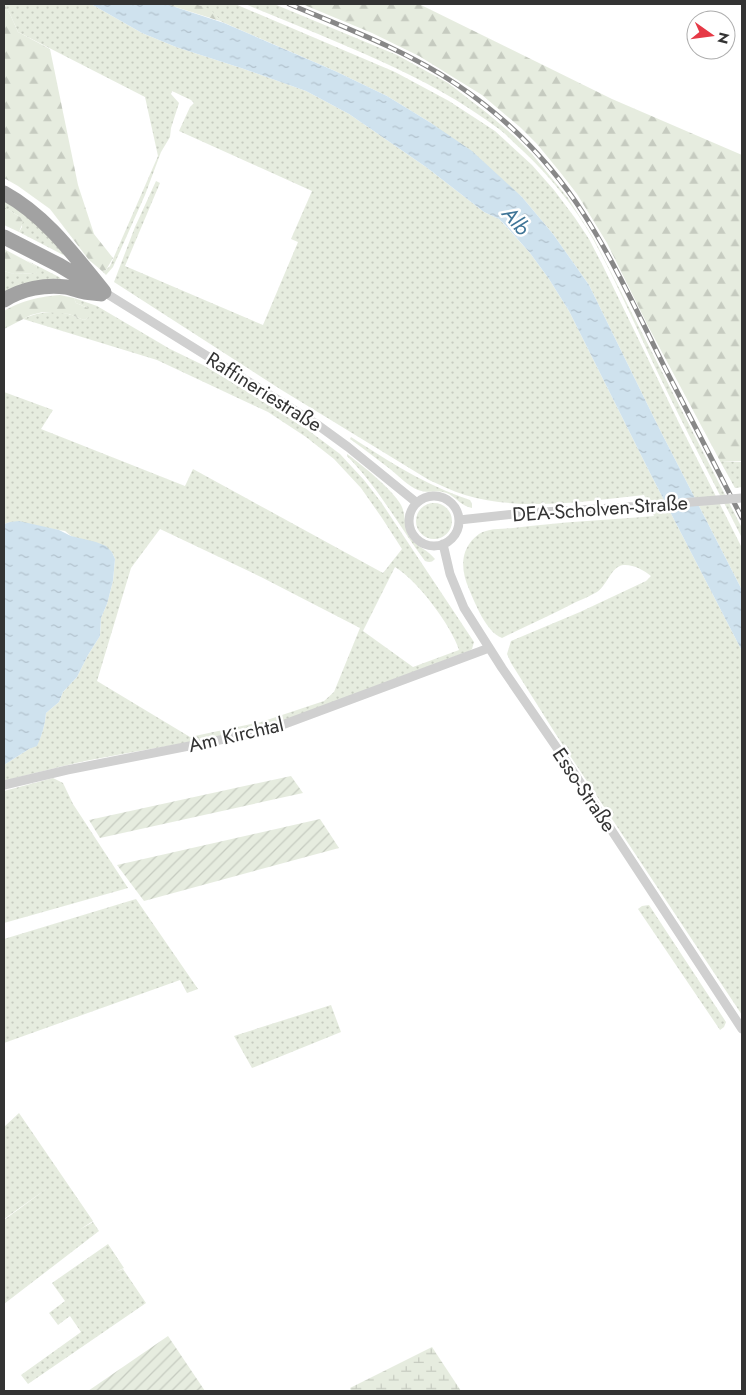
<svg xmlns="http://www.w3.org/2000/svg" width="746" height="1395" font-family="Jost,sans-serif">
  <defs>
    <pattern id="grass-dots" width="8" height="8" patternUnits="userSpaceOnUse" patternTransform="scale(1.25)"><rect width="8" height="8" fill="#e6ecdf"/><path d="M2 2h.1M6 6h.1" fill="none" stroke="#c6cbc0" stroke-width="1.8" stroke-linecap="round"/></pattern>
    <pattern id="forest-firs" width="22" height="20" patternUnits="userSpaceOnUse" patternTransform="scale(1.25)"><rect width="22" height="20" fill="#e6ecdf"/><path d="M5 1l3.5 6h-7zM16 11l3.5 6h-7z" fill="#c6cbc0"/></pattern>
    <pattern id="wetland-marsh" width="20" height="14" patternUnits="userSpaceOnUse" patternTransform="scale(1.25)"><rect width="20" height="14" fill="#e6ecdf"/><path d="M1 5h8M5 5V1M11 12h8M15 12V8" fill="none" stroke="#c6cbc0"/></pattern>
    <pattern id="garden-furrows" width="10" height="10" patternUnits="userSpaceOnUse" patternTransform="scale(1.25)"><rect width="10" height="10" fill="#e6ecdf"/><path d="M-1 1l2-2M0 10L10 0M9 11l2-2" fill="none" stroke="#c6cbc0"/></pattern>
    <pattern id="water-ripples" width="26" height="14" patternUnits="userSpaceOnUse" patternTransform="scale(1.25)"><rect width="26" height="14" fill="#cfe2ee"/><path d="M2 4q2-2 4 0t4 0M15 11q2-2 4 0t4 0" fill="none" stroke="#b2c2cd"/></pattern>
  </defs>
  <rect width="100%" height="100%" fill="#fff"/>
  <!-- grass -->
  <path fill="url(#grass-dots)" fill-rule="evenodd" d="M4,4H91L142,33L176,47L244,69L306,91L349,114L426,167L484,212L499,219L530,253L549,279L569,311L650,473L742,651V1015L555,733L511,663L507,654L511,641L580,612L646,581L651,576C644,570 633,564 623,565C611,567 608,584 597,592C590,596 583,599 576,602C551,615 526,626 502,638C486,632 475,603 469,589C460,568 460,548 479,534C488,528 503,529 513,528C560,522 607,520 654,516L644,495C585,501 523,512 465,495C452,491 441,485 429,480L280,389L114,282L135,227L156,181L160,183L125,266L263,325L298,242L291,239L312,191L179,131L190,107L194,103L191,100L172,91L171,94L179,103L171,128L170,137L161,152L145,195L113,267L106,275L102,271L106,270L110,266L158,156L145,97L18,32L10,14Z
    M197,4H235L395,72L449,101L495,131L532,165L554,190L575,218L589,239L603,266L679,423L742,548V590L658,426L589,285L553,234L522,197L431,123L387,96L335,71L220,21C215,12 206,8 197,4Z
    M245,4H274L397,55L448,83L487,113L514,136L532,154L568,198L594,239L742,528V538C713,481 683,425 655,367C635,325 616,281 593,239C575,207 549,175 522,150C514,143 507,135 499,129C423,72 332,41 245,4Z
    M4,198L24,211L69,258L19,232L22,227L20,217L4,207Z
    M26,260L59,277L62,280L4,293V271L14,274L36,273L37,267Z
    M74,298L97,306L170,349L203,365L230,381L308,430L340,454L364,480L381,502L474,642L472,649L469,651L283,721C218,739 151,748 85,761C58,767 31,774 4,781V765L29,749L37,745C42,735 45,725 46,713L59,702L63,692L77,677L88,655L100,636L101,618L107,604L113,581L115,559L112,552L71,536L65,531L10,522L4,524V392L53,410L41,429L185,486L193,469L383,573L402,549L382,518L361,488L334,459L306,437L268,412L157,360L23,319C37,312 53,310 68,314C73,315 78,318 84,320L88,318V308L76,303ZM160,529L261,577L360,628L334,692L324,701L261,722L190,737L97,681L131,568ZM395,567C418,581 451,625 459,650L413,667L363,631Z
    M351,437C390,462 425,485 470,500L472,504V508C462,506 457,499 449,494C439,489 428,494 418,490C408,486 399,476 390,469C377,459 364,449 350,439Z
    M347,454C361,464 394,491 401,505C407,516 403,529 411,539C418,547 428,550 435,559C432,562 430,563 425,561C399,526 378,487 347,456Z
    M720,461L742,462V487L735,488Z
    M416 521a18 18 0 1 1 36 0a18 18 0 1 1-36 0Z
    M53,778L63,783L73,804L128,888L4,923V791Z
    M136,899L198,989L187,993L180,980L4,1043V972L5,969L4,939Z
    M649,905L726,1022L724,1027L720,1030L638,909L642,906Z
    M331,1005L341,1032L252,1068L234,1036Z
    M19,1113L93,1221L79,1230L93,1222L99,1231L4,1304V1220L49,1187L4,1219V1127Z
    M108,1244L124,1268L115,1272L123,1269L146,1303L28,1384L21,1375L81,1332L70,1316L58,1325L49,1313L65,1301L52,1283Z"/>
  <!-- forest -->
  <path fill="url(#forest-firs)" d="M4,4L10,14L18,32L50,49L78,185L94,234L113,258L106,270L102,271L89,260L50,209L18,186L4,178Z
    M166,4C186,4 209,0 220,21Z
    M302,4H419L612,99L742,155V461H720L648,326L607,243L577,194L560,172L537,144L521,128L482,95L419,56L372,33Z
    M4,207L20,217L23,222L19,232L4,225Z
    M4,249L34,265L37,267L38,270L36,273L14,274L4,271Z
    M60,295L74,298L76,303L88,308L91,314L88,318L84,320L69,314L43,312L31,315L4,329V311C22,300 39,297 60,295Z"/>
  <!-- wetland -->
  <path fill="url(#wetland-marsh)" d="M432,1347L461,1391H351L350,1388Z"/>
  <!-- garden -->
  <path fill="url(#garden-furrows)" d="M291,776L303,793L100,838L89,820Z
    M320,819L339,848L144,901L117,865Z
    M168,1336L205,1391H88Z"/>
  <!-- water -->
  <path fill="url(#water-ripples)" d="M91,4H166L224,23L335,71L387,96L431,123L472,151L522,197L553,234L589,285L658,426L742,590V651L650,473L569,311L549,279L530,253L505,225L499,219L484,212L426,167L349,114L306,91L244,69L176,47L142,33Z
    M19,521L59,530L71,536L96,542L106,546L112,552L115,559L113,581L107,604L101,618L100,636L88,655L77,677L63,692L59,702L46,713C45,725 42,735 37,746L29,749L4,765V524L10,522Z"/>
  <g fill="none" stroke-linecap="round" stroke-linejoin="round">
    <!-- minor -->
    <path stroke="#d0d0d0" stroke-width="9" d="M104,292L315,423L348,447L417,503
      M409 521a25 25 0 1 1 50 0a25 25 0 1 1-50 0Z
      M459,520L525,513L630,507
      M443,544L450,574L464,608L502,668L568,764L742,1029
      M4,785L67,770L266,731L489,648"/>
    <!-- trunk -->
    <path stroke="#a2a2a2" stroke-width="15" d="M4,193C46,216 74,255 104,292
      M4,237L59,265L94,286
      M4,300C22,289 45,284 66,287C72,288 79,291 85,292C91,293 96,293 101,294"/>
    <!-- rail casing -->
    <g stroke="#888" stroke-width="5">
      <path id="rail" d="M289,4C346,28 405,50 456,84C507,118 552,164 585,216C615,263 639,316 664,366C690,417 716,467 742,518"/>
    </g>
    <!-- rail -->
    <use href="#rail" stroke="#fff" stroke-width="3" stroke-dasharray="9" stroke-linecap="butt"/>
    <!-- minor-bridge -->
    <path stroke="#d0d0d0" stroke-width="9" d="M630,507L742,498"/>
  </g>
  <g text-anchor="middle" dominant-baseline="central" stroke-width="5" stroke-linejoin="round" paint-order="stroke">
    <!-- street labels -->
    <g font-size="20" fill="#333" stroke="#fff">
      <text transform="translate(264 392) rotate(32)">Raffineriestraße</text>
      <text transform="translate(600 509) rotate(-4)">DEA-Scholven-Straße</text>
      <text transform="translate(236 735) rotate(-13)">Am Kirchtal</text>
      <text transform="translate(584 790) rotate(56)">Esso-Straße</text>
    </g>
    <!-- water labels -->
    <g font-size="21" font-style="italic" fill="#3f7597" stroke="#fff">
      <text transform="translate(516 221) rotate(49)">Alb</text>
    </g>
  </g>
  <!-- border -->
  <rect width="746" height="1395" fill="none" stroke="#333333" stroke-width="10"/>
  <!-- north arrow -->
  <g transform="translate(711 35) rotate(104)"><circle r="24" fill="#ffffff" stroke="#adadad"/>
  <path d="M0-4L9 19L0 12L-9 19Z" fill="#e63946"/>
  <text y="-8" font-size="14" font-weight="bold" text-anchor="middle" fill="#333333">N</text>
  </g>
</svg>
